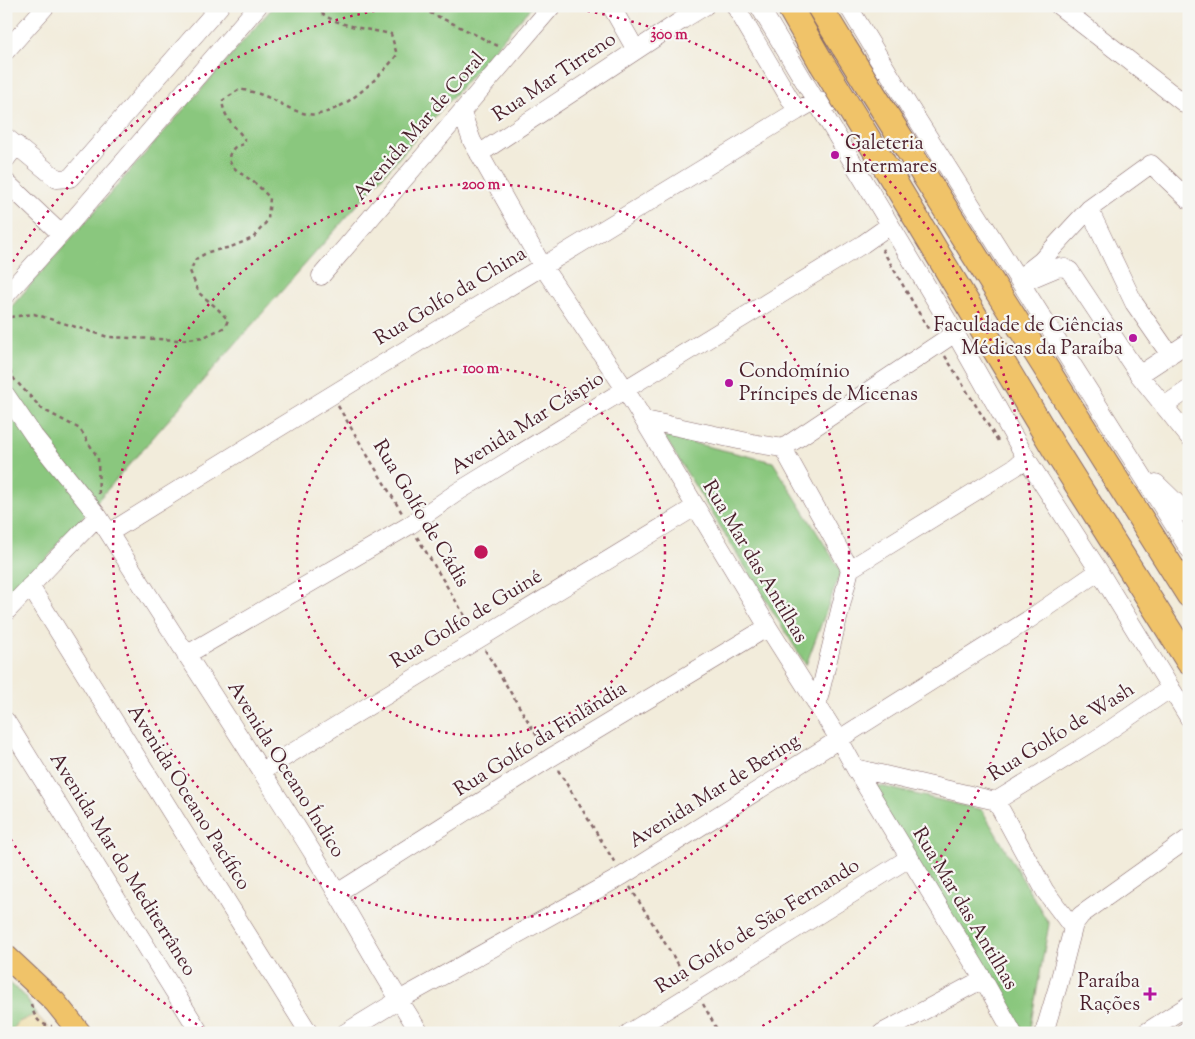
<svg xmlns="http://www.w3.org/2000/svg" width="1195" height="1039" font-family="'Sorts Mill Goudy',serif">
  <rect width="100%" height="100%" fill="#f6f6f2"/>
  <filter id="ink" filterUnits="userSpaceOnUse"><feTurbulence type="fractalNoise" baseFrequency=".02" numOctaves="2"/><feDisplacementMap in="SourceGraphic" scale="10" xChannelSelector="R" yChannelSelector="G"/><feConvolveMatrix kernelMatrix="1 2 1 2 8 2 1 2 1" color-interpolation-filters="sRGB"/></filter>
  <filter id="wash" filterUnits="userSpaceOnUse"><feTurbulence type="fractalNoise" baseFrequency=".0096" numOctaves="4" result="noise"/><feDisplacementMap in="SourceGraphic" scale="20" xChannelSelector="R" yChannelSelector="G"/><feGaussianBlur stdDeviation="1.12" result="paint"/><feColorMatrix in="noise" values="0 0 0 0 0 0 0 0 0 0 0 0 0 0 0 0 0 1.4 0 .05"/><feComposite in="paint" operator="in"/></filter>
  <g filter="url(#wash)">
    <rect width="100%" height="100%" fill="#f2ecdb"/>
    <!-- green -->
    <path fill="#8ac77e" stroke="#6a7354" d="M274,6H532L6,605V313Z
      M664,436L773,462L841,571L806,665Z
      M868,783L982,810L1049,924L1029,1033H1021Z
      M6,980L25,996L36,1014L19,1022L10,1033H6Z"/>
    <!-- sand -->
    <path fill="#eeda9e" stroke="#9c7c64" d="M36,1014L53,1033H10L19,1022Z"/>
  </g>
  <g filter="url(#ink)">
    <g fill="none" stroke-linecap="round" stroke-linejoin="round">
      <!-- minor casing -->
      <g stroke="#856769" stroke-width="19">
        <path id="minor" d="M611,6L636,50
          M735,6L797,111
          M759,6L955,333L1026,458L1099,571L1189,718
          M848,6L910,108L1189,549
          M1059,6L1189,107
          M6,51L46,6
          M462,113L472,141L543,267L625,389L768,627L839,739L855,768L983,979L1013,1033
          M6,137L57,179L70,178L220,6
          M479,154L682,20L705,6
          M6,159L17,145
          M6,182L61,234
          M1089,209L1134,303L1170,355
          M1023,275L1041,261L1089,209L1151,164L1189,200
          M321,276L552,6
          M1021,283L1059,267L1065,268L1070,271L1139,375L1189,437
          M6,295L61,234L258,6
          M1139,375L1189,342
          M6,395L34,436L98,516L109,533C177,641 248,748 316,858C351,916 383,976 420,1033
          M1164,406L1189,389
          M645,420L757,444L783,448L955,333
          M783,448L850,569
          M1156,483L1189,515
          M109,533C337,390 568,252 797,111L816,100L833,102L850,96L860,88L880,59
          M30,586L309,1033
          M6,612L55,560L98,516
          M186,655L410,525L459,491L863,244L890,225
          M817,705L850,569L1015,467L1026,458
          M6,721L200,1033
          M855,768L996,801L1098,738L1171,688
          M262,771L695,507
          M996,801L1045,891L1073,928L1058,986L1044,1033
          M337,893L550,758L768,627
          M1072,927L1081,915L1189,838
          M345,1033L399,1000L622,876L1028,620L1099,571
          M629,1033L909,858
          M882,1033L983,979
          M1145,1033L1189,1005
          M1183,1033L1189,1029"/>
      </g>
      <!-- major casing -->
      <g stroke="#856769" stroke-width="24">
        <path id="major" d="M6,956L55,1002L80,1033"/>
      </g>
      <!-- highway casing -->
      <g stroke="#856769" stroke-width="27">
        <path id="highway" d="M789,6L821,62
          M819,6L844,47
          M907,148L1189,595
          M883,163L1054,448L1189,662"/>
      </g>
      <!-- path -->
      <path stroke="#856769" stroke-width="2.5" stroke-dasharray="4 4" stroke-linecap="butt" d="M415,6L454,24L500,47
        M882,249L930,332
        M6,324L10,317L34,314L108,337L156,339L181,340L204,337L225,327L228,320L217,308L199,293L190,271L196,259L208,252L231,247L253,238L268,220L270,198C264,192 259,186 252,181C243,174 220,164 233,149C236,145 242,146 246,142C236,125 225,122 222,101L240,89C247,91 255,92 262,95C277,100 292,112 308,114C338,119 380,77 397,55L391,34C370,29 327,26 316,6
        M945,356L998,441
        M6,363L14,379L42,409L80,429L98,458L99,495
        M338,406L402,513
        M417,537L471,626
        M485,650L543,746
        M558,770L615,863
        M630,887L688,980
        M31,1004C34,1016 38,1025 52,1026
        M703,1004L719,1033"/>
      <!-- minor -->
      <use href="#minor" stroke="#fff" stroke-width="18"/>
      <!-- major -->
      <use href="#major" stroke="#f0c369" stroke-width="22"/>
      <!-- highway -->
      <use href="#highway" stroke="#f0c369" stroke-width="25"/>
      <!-- highway-bridge casing -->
      <g stroke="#856769" stroke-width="27" stroke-linecap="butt">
        <path id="highway-bridge" d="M844,47L907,148
          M821,62L883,163"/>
      </g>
      <!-- highway-bridge -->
      <use href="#highway-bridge" stroke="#f0c369" stroke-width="25"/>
    </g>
  </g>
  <!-- distance rings -->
  <g fill="none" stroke="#c2185b" stroke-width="2.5" stroke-dasharray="2.5 5">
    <circle cx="481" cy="552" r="184"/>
    <circle cx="481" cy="552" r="368"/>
    <path d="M210 1032A551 551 0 0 1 9 836M9 268A551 551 0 0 1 404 6M558 6A551 551 0 0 1 752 1032"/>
  </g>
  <!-- markers -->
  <g fill="#b5179e" stroke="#f6f6f2" stroke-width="2">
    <circle cx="835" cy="155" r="5"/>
    <circle cx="1133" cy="338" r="5"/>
    <circle cx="729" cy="383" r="5"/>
    <path d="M1147.5 986.5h5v5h5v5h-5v5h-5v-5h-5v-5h5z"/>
  </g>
  <g text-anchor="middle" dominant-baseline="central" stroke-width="4.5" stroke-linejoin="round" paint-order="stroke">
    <!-- street labels -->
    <g font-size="20" fill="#4a1f2b" stroke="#f6f6f2">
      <text transform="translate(555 78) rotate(-34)">Rua Mar Tirreno</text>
      <text transform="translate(420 127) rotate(-49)">Avenida Mar de Coral</text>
      <text transform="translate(451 297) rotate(-31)">Rua Golfo da China</text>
      <text transform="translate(528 424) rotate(-32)">Avenida Mar Cáspio</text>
      <text transform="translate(420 514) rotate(59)">Rua Golfo de Cádis</text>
      <text transform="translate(754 562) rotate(59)">Rua Mar das Antilhas</text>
      <text transform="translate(467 620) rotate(-31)">Rua Golfo de Guiné</text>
      <text transform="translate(1062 733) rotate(-32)">Rua Golfo de Wash</text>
      <text transform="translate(541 740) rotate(-32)">Rua Golfo da Finlândia</text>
      <text transform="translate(285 770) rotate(58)">Avenida Oceano Índico</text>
      <text transform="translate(715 792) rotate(-32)">Avenida Mar de Bering</text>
      <text transform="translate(188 798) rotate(58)">Avenida Oceano Pacífico</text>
      <text transform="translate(122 865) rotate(58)">Avenida Mar do Mediterrâneo</text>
      <text transform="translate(964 909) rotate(59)">Rua Mar das Antilhas</text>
      <text transform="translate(758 927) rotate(-32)">Rua Golfo de São Fernando</text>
    </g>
    <!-- poi labels -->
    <g font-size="20" fill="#4a1f2b" stroke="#f6f6f2" text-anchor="start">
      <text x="845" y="144">Galeteria<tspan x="845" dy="23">Intermares</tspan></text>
      <text x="1123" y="326" text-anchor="end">Faculdade de Ciências<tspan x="1123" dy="23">Médicas da Paraíba</tspan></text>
      <text x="739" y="372">Condomínio<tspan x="739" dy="23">Príncipes de Micenas</tspan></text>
      <text x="1140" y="982" text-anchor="end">Paraíba<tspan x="1140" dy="23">Rações</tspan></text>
    </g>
  </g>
  <circle cx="481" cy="552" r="8" fill="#c2185b" stroke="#f6f6f2" stroke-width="2.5"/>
  <g font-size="15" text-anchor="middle" font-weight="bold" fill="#c2185b" stroke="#f6f6f2" stroke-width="4.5" stroke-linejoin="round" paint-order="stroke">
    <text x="669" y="39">300 m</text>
    <text x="481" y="189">200 m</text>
    <text x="481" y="373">100 m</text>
  </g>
  <!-- margin -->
  <rect width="1195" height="1039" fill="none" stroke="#f6f6f2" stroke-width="25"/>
</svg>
